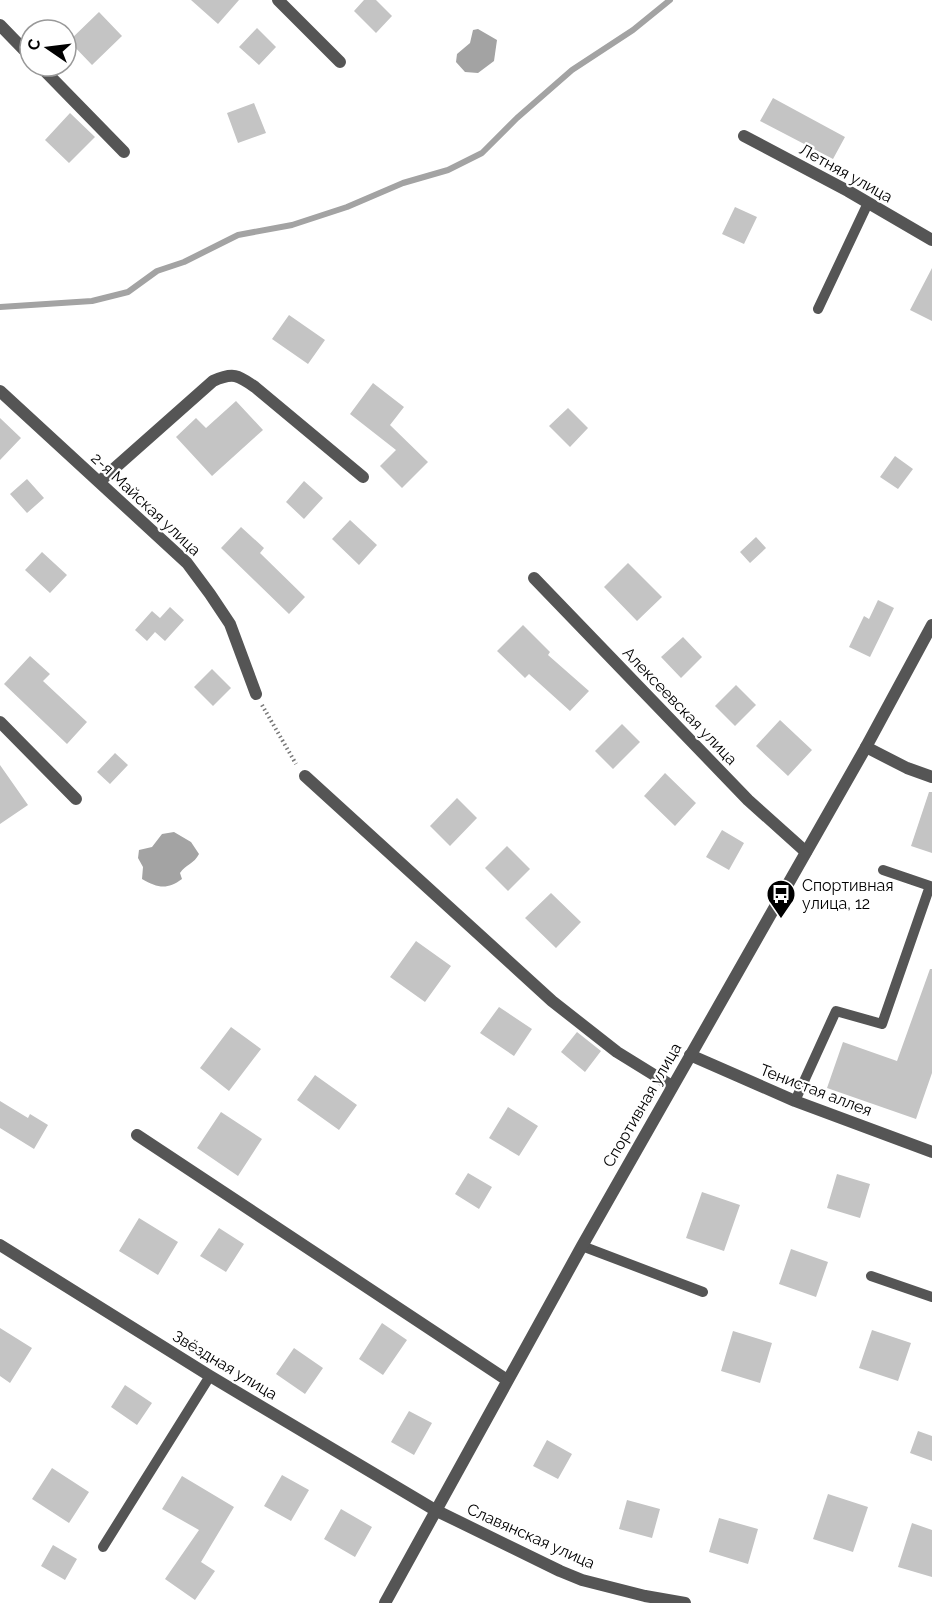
<svg xmlns="http://www.w3.org/2000/svg" width="932" height="1603" font-family="Raleway,sans-serif">
  <rect width="100%" height="100%" fill="#fff"/>
  <!-- water -->
  <path fill="#a3a3a3" d="M478,29L497,40L494,61L478,73L465,72L456,62L457,54L470,43L473,30Z
    M174,832L191,842L199,854C194,864 186,864 180,873L182,879C167,890 158,888 142,879L143,867L138,858L139,850L152,847L162,834Z"/>
  <g fill="none" stroke-linecap="round" stroke-linejoin="round">
    <!-- stream -->
    <path stroke="#a3a3a3" stroke-width="6" d="M0,307L92,301L128,292L157,271L184,262L238,235L292,225L347,207L403,183L448,170L482,153L517,118L572,70L633,30L670,0"/>
  </g>
  <!-- building -->
  <path fill="#c4c4c4" d="M191,0H239L218,24Z
    M364,0H376L392,16L376,33L354,11Z
    M99,12L122,36L92,65L69,41Z
    M257,28L276,47L259,65L239,47Z
    M773,98L845,137L833,159L760,121Z
    M254,103L266,133L238,143L227,113Z
    M70,113L95,137L69,163L45,140Z
    M735,207L757,217L744,244L722,234Z
    M932,268V321L910,310Z
    M289,315L325,340L308,364L272,339Z
    M373,383L404,407L390,425L428,462L402,488L380,466L396,450L350,414Z
    M236,401L263,430L212,476L176,437L196,418L206,428Z
    M568,408L588,428L570,447L549,426Z
    M0,418L21,438L0,460Z
    M895,456L913,469L898,489L880,477Z
    M27,479L44,498L27,513L10,494Z
    M304,481L323,498L304,519L286,502Z
    M350,520L377,545L359,565L332,539Z
    M241,527L264,548L260,553L305,597L289,614L221,548Z
    M756,537L766,548L750,563L740,552Z
    M42,552L67,575L50,593L25,570Z
    M628,563L662,597L637,621L604,587Z
    M878,600L894,608L870,657L849,647L864,616L869,619Z
    M170,607L184,620L165,641L155,632L147,641L135,630L152,611L160,618Z
    M523,625L550,652L548,655L589,691L570,711L529,674L525,678L497,651Z
    M683,637L702,657L681,678L661,657Z
    M30,656L50,674L43,681L87,722L67,744L4,684Z
    M212,669L231,688L213,706L194,687Z
    M736,685L756,705L735,726L715,706Z
    M780,720L812,750L788,776L756,746Z
    M622,724L640,742L613,769L595,751Z
    M115,753L128,765L110,784L97,772Z
    M0,765L28,805L0,824Z
    M665,773L696,803L675,826L644,796Z
    M929,792H932V853L911,846Z
    M457,798L477,818L450,846L430,826Z
    M722,830L744,843L729,870L706,857Z
    M507,846L530,869L508,891L485,868Z
    M551,893L581,922L556,948L525,918Z
    M416,941L451,966L425,1002L390,977Z
    M930,969H932V1073L916,1119L827,1088L843,1042L897,1061Z
    M499,1007L532,1029L514,1056L480,1033Z
    M231,1027L261,1049L229,1091L200,1068Z
    M577,1032L601,1051L585,1072L561,1052Z
    M315,1075L357,1105L339,1130L297,1100Z
    M0,1101L28,1118L30,1114L48,1125L34,1149L0,1128Z
    M508,1107L538,1126L519,1156L489,1138Z
    M221,1112L262,1139L238,1176L197,1148Z
    M468,1173L492,1187L479,1209L455,1194Z
    M837,1174L870,1184L860,1218L827,1208Z
    M702,1192L740,1205L724,1251L686,1238Z
    M139,1218L178,1242L158,1275L119,1251Z
    M219,1228L244,1244L226,1272L200,1256Z
    M791,1249L828,1262L816,1297L779,1284Z
    M382,1323L407,1340L383,1375L359,1359Z
    M0,1328L32,1348L10,1383L0,1376Z
    M872,1330L911,1343L898,1381L859,1368Z
    M733,1331L772,1343L760,1383L721,1371Z
    M294,1348L323,1368L305,1394L276,1374Z
    M125,1385L152,1403L137,1425L111,1407Z
    M409,1411L432,1423L414,1455L391,1442Z
    M918,1431L932,1436V1461L910,1453Z
    M547,1440L572,1454L558,1479L533,1466Z
    M52,1468L89,1492L69,1523L32,1499Z
    M282,1475L309,1490L291,1521L264,1506Z
    M182,1476L234,1507L201,1562L215,1571L195,1600L165,1579L199,1530L162,1509Z
    M828,1494L868,1507L853,1552L813,1539Z
    M627,1500L660,1509L652,1538L619,1529Z
    M341,1509L372,1527L355,1557L324,1539Z
    M719,1518L758,1529L748,1564L709,1552Z
    M912,1523L932,1530V1577L898,1567Z
    M53,1545L77,1559L65,1580L41,1566Z"/>
  <g fill="none" stroke-linecap="round" stroke-linejoin="round">
    <!-- path -->
    <path stroke="#777" stroke-width="4" stroke-dasharray="1.5 3" stroke-linecap="butt" d="M262,705L296,764"/>
    <!-- service -->
    <path stroke="#555" stroke-width="10" d="M818,309L868,203
      M795,1101L836,1011L882,1024L930,886L883,870
      M582,1246L703,1292
      M871,1276L932,1297
      M103,1547L210,1376"/>
    <!-- minor -->
    <path stroke="#555" stroke-width="12" d="M278,0L340,62
      M0,25L30,56
      M40,66L124,152
      M744,136L848,191L932,240
      M0,391L187,563L210,594L230,624L256,694
      M99,482L213,381C233,372 238,375 255,387L363,477
      M534,578L748,800L806,852
      M0,722L76,799
      M866,747L907,768L932,777
      M305,776L552,1001L617,1052L672,1086
      M690,1055L795,1101L932,1152
      M137,1135L507,1380
      M0,1245L210,1376L435,1510L560,1571L582,1580L645,1596L685,1603"/>
    <!-- tertiary -->
    <path stroke="#555" stroke-width="12" d="M385,1603L582,1246L866,747L932,625"/>
  </g>
  <!-- icons -->
  <defs>
    <g id="bus-pin" transform="scale(1.5)"><path d="M0 17L-7.5 6A9.5 9.5 0 1 1 7.5 6Z" fill="#000" stroke="#fff"/><path d="M-5-6H5V4H4V6H2V4H-2V6H-4V4H-5ZM-3.5-4V0h7V-4ZM-3.5 1.2v1.5H-2V1.2ZM2 1.2v1.5H3.5V1.2Z" fill="#fff"/></g>
  </defs>
  <g fill-rule="evenodd">
    <use href="#bus-pin" x="781" y="894"/>
  </g>
  <g text-anchor="middle" dominant-baseline="central" stroke-width="4.5" stroke-linejoin="round" paint-order="stroke">
    <!-- street labels -->
    <g font-size="16" fill="#000" stroke="#fff">
      <text transform="translate(846 173) rotate(29)">Летняя улица</text>
      <text transform="translate(146 504) rotate(43)">2-я Майская улица</text>
      <text transform="translate(680 706) rotate(46)">Алексеевская улица</text>
      <text transform="translate(816 1090) rotate(21)">Тенистая аллея</text>
      <text transform="translate(642 1105) rotate(-60)">Спортивная улица</text>
      <text transform="translate(225 1365) rotate(31)">Звёздная улица</text>
      <text transform="translate(531 1536) rotate(24)">Славянская улица</text>
    </g>
    <!-- poi labels -->
    <g font-size="16" fill="#000" stroke="#fff" text-anchor="start">
      <text x="802" y="885">Спортивная<tspan x="802" dy="18">улица, 12</tspan></text>
    </g>
  </g>
  <!-- north arrow -->
  <g transform="translate(48 48) rotate(284)"><circle r="28" fill="#ffffff" stroke="#999999" stroke-width="1.5"/>
  <path d="M0-4.5L10 22L0 15L-10 22Z" fill="#000000"/>
  <text y="-9" font-size="16" font-weight="bold" text-anchor="middle" fill="#000000">С</text>
  </g>
</svg>
